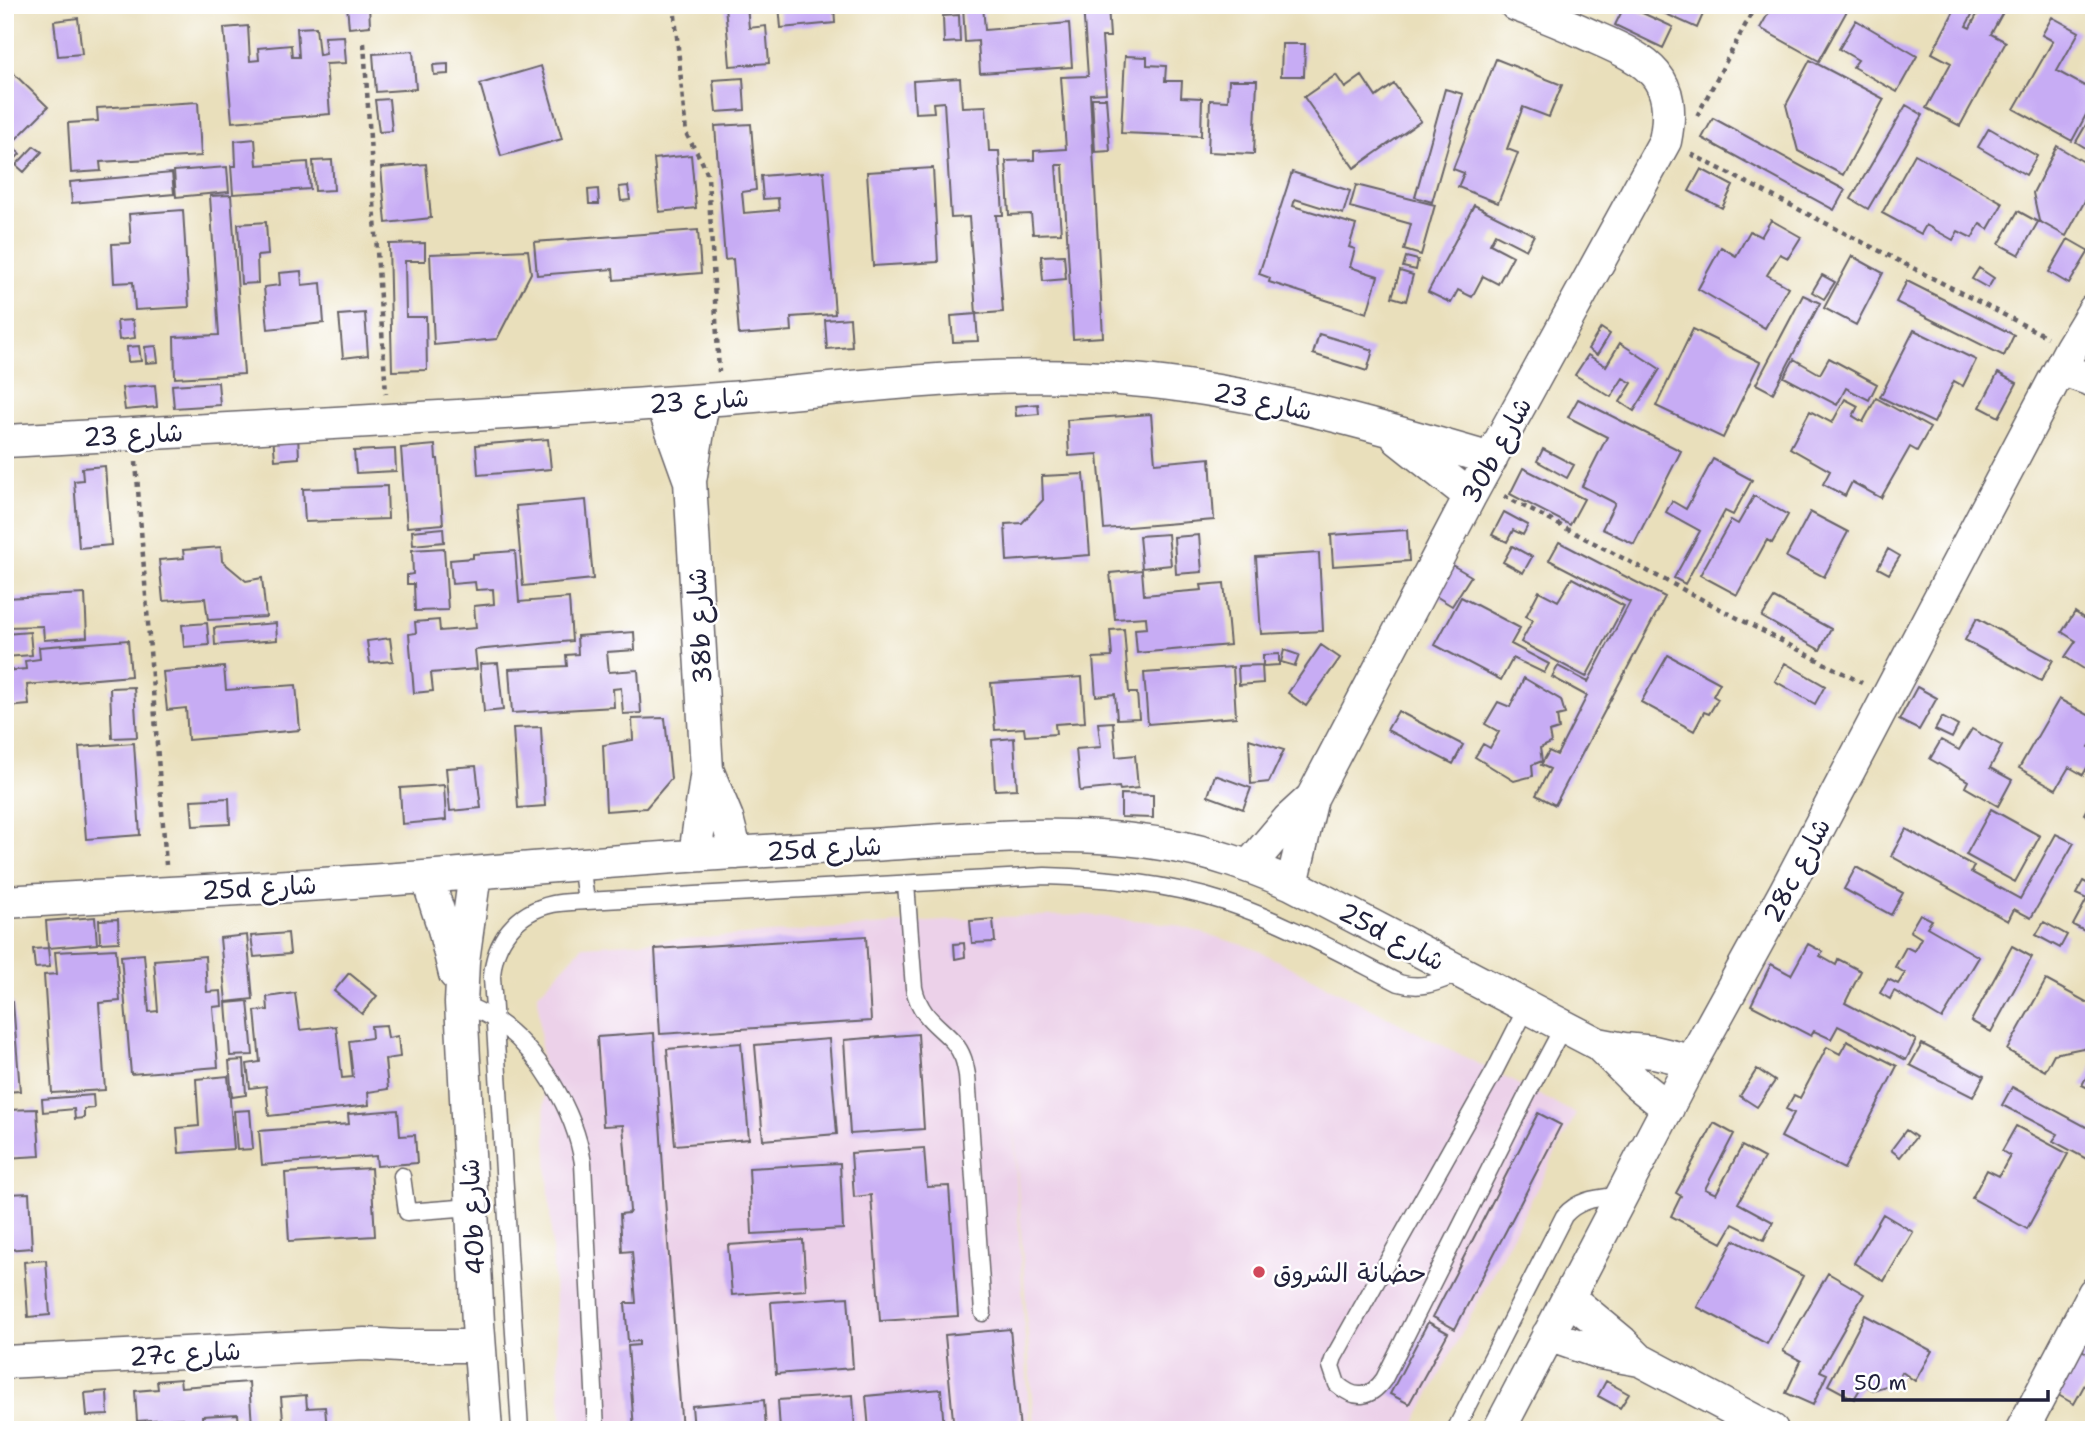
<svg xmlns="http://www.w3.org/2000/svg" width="2099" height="1435" font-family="'Shantell Sans','Playpen Sans Arabic',sans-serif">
  <rect width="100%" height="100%" fill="#fff"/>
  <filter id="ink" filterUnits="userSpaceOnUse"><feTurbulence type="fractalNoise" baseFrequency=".0143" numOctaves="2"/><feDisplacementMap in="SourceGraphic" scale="14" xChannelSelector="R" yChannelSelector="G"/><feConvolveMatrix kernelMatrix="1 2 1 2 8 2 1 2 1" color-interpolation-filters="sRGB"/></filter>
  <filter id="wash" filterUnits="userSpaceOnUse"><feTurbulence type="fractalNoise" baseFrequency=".00686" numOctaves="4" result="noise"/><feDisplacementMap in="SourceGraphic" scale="28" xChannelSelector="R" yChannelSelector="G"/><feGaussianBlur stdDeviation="1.57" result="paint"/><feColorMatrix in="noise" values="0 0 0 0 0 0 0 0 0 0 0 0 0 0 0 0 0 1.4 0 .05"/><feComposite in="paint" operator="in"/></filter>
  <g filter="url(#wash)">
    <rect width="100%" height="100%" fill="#e9dfbb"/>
    <!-- built -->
    <path fill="#ecd1e9" d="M1086,915L1172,924L1253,948L1576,1114L1411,1430H1034L1011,1079L1030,1430H562L538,994L583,946L1002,917Z"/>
    <g id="blocks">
      <!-- building -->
      <path fill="#c7acf4" d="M347,5H369L370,26L349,28Z
        M725,5H747L749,28L766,26L769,63L730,66Z
        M779,5H834L835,23L781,28Z
        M963,5H983L985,30L1069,23L1072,67L980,73L978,41L965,42Z
        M1083,5H1108L1110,37H1102L1106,93L1090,94L1103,337L1073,339L1063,165H1056L1061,233L1033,234L1031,214L1009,215L1006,161L1034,160V151L1066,149L1061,77L1088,76Z
        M1625,5L1673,27L1663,48L1615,25Z
        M1646,5H1707L1697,28Z
        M1773,5H1841L1848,9L1819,61L1760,28Z
        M1957,5H1977L1966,26L1970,28L1982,5H2007L1991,34L2006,42L1960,126L1926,108L1951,63L1932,53Z
        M959,15L960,42L944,43L943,16Z
        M2052,17L2079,32L2057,71L2094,91V100L2072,141L2014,109L2053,41L2042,35Z
        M78,18L82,54L58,56L54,21Z
        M1856,20L1917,56L1897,92L1853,67L1858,60L1839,49Z
        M248,26L250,61L259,60L258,48L291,45L292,57H299L297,28L316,27L319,55L326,54L324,37L344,36L346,63L326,64L330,114L232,122L224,28Z
        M1282,44H1305L1304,76H1281Z
        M413,51L416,89L376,92L373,54Z
        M1125,56L1147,57V65L1166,66L1165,81H1182L1181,97L1202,98L1201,136L1121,133Z
        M1496,59L1562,85L1549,117L1523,107L1507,149L1518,153L1498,203L1458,187L1464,173L1453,169Z
        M1810,60L1884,99L1843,175L1798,151L1786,105Z
        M448,64V74L434,75L433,65Z
        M5,65L48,107L11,144L20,154L12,162L5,154Z
        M541,66L562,139L501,156L480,84Z
        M1336,75L1345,88L1362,76L1376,97L1394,84L1421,121L1354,168L1304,97Z
        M743,78L745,110L716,112L713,80Z
        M960,78L962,107L986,106L989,151H999L1003,215H996L1003,312L976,314L978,341L953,342L951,316L976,314L969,217L951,218L944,102L933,103L934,112L915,113L913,81Z
        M1229,80H1257L1254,154L1208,152L1210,100L1228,101Z
        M1445,89L1463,94L1432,202L1415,197Z
        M1092,98H1106L1110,151L1095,152Z
        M389,99L392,131L379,132L375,100Z
        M198,102L201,156L100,162L101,171L71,173L68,123L98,121L97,108Z
        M1906,105L1923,115L1868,209L1851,199Z
        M1713,118L1845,190L1834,210L1702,138Z
        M2087,123L2094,128V153L2076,142Z
        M751,124L756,190L742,192L744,213L779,210L778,198L763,199L761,176L824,171L835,314L791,317L792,331L739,335L733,259L725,260L715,126Z
        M1989,128L2037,156L2026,175L1978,147Z
        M255,139L257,165L308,162L310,189L233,194L231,166H236L235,141Z
        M34,146L42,152L24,172L16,165Z
        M2057,146L2094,168V184L2066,236L2039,221L2033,193Z
        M1915,154L2003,203L1988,229L1980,224L1972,238L1958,231L1953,240L1926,225L1921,234L1882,213Z
        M691,155L696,208L659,212L654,159Z
        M332,160L334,190L315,191L313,161Z
        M426,164L431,218L386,223L381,168Z
        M227,167L229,192L176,197L174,171Z
        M933,168L938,262L873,266L867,172Z
        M1701,169L1733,186L1722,208L1689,191Z
        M1292,172L1350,191L1343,214L1295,199L1293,206L1356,225L1349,247L1355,249L1350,267L1378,276L1367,313L1269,282L1270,278L1259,274Z
        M172,173L174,194L72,203L70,182Z
        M1356,185L1435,205L1421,255L1404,250L1411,224L1350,207Z
        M628,186L630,200L621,201L619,187Z
        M598,189L599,204H589L588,190Z
        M231,195L244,374L175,378L174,337L219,335L210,196Z
        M1474,205L1534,235L1526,250L1495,234L1490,244L1513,256L1498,284L1483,276L1472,297L1458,290L1451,303L1428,292Z
        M183,210L189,307L135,310L133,282L114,283L112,244L131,243L129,214Z
        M2018,211L2038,222L2019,255L1999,244Z
        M1771,220L1801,237L1788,258L1780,254L1767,275L1788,287L1765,328L1698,289L1721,247L1736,256L1750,231L1761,237Z
        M266,222L268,255L257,256L258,283L241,284L238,224Z
        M698,230L701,273L614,280L613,269L537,275L534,242Z
        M2068,239L2089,251L2069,284L2049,272Z
        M425,243V261H405L406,317H426L427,370L392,371L389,244Z
        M528,250L531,273L497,339L434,345L430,254Z
        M1064,255L1066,279L1043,281L1041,256Z
        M1852,256L1883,273L1856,325L1824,308Z
        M1406,257L1418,260L1416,270L1403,267Z
        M1979,268L1994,278L1988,288L1972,279Z
        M301,271L302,285L321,283L324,323L268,329L264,287L280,285L279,273Z
        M1400,271L1413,275L1406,301L1392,297Z
        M1822,275L1835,282L1824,299L1812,292Z
        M1907,281L2014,335L2004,356L1896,302Z
        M1803,295L1820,303L1773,393L1756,384Z
        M365,313L368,355L343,358L339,315Z
        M850,318L852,347L827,349L825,320Z
        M133,320L135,338L119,340L117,321Z
        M1601,328L1610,334L1597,355L1588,349Z
        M1693,329L1760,362L1723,438L1656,406Z
        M1914,330L1976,360L1963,386L1954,381L1934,423L1880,397Z
        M1319,334L1373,350L1367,371L1313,354Z
        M1620,343L1660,369L1634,411L1620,402L1632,383L1623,378L1611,397L1575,375L1588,355L1606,366Z
        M139,346L141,361L128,362L127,347Z
        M156,346L158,362L146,363L145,347Z
        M1829,358L1877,384L1869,400L1846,388L1837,405L1784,377L1794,359L1820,374Z
        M1998,373L2017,383L1999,417L1980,407Z
        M218,382L220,405L174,408L172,385Z
        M155,385L157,407L125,410L122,388Z
        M1876,398L1930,428L1917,451L1910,447L1881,498L1852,482L1845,496L1823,484L1830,471L1790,448L1810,411L1832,423L1845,399L1858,406L1853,416L1863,422Z
        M1578,399L1681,451L1634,544L1602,529L1615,503L1582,486L1607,437L1568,417Z
        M1038,404L1039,414L1016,416L1015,406Z
        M1151,414L1155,463L1210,458L1214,520L1104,529L1098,454L1069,456L1067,420Z
        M298,434L299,458L275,460L273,435Z
        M548,439L551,469L478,475L476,445Z
        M435,445L436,459H438L443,524L407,527L401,448Z
        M395,449L396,471L356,473L354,451Z
        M1543,449L1574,465L1567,478L1537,461Z
        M1713,459L1752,480L1733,515L1725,511L1685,584L1674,578L1700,531L1666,512L1672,501L1686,509Z
        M105,466L111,545L79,548L74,481L83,480L82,468Z
        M1523,468L1584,499L1570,525L1510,494Z
        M1084,474L1090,555L1007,561L1005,524L1022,523L1043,500L1042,476Z
        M387,486L388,519L305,522L303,489Z
        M1754,496L1788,515L1772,543L1767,540L1737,595L1700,575L1731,520L1738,524Z
        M586,500L593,579L523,586L516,506Z
        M1504,512L1528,525L1523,535L1513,530L1507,542L1492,535Z
        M1810,512L1848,532L1824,577L1786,557Z
        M443,528L444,542L413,545L412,531Z
        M1407,530L1409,561L1333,566L1331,535Z
        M1168,534L1171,565L1142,568L1139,536Z
        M1199,535L1202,572L1176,574L1174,537Z
        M1559,542L1665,597L1555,805L1536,795L1550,769L1541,765L1549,751L1557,755L1587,696L1552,677L1558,666L1588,682L1630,602L1549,560Z
        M1512,546L1532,557L1523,573L1503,562Z
        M221,547L222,561L246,581L262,578L266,617L208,620L205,598L163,601L159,560L184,558L183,550Z
        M444,548L448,610L415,611L414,584H407V575L413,574L412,550Z
        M1888,549L1900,556L1889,574L1878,568Z
        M515,551L519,602L569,598L572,641L475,650L477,669L431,673L433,691L414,693L409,634L416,633L415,622L439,620L440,631L476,628L474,606L494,604L493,589L476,590L475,582L452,584L450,560L473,558V554Z
        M1319,553L1323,631L1261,634L1256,557Z
        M1452,565L1471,576L1452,606L1434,595Z
        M1142,570L1144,595L1202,590L1201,585L1224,583L1230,645L1137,653L1135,629L1147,628L1146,617L1115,619L1110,573Z
        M1572,578L1624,606L1586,677L1521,642L1533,620L1526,616L1539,591L1558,601Z
        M85,594L87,637L44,640L43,626L5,627V598Z
        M1461,597L1520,628L1511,644L1549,664L1544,673L1513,658L1501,680L1435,645Z
        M1774,598L1831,629L1820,650L1762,617Z
        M2075,612L2088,621L2094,620V671L2092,674L2065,657L2076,641L2062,632Z
        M1977,618L2053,660L2041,681L1965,640Z
        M207,623L209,645L184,647L182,625Z
        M276,623L277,640L215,645L214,628Z
        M1124,629L1129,693H1137L1139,718L1117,719L1115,694L1096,696L1093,658L1112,657L1110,630Z
        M30,632L32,655L5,657V634Z
        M634,632L635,650L607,652L609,672L638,670L641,713L623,714L621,688L613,689L614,707L512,713L509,669L567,666L566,655L578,654L577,636Z
        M390,638L393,661L370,663L367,641Z
        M128,640L131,676L27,685L29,705L5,707V671L26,669L25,661L40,659L39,647Z
        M1321,645L1340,658L1306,706L1288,693Z
        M1284,650L1299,655L1295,666L1281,662Z
        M1279,654V665L1263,666V655Z
        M1668,655L1720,683L1713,696L1718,699L1709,714L1704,712L1694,731L1641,702Z
        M498,663L503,710L484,712L480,664Z
        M1785,663L1825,686L1815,704L1775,681Z
        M1262,665L1263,683L1239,685L1238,666Z
        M224,667L226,690L296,685L300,730L188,740L186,708L167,710L163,672Z
        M1233,667L1236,717L1148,724L1144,673Z
        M1082,677L1085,722L1055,724L1056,734L1025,736L1024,728L995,730L991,683Z
        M1524,678L1561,700L1565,714L1557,716L1559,729L1549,732L1551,743L1540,748L1542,761L1532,765L1533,776L1514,781L1475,757L1483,744L1490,748L1499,732L1485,724L1498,702L1510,707Z
        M134,687L137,737L112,738L110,688Z
        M1917,687L1937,698L1919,730L1899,720Z
        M2059,699L2094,718V739L2089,747L2094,750V755L2083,775L2069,767L2056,789L2019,768Z
        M1398,711L1463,745L1453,764L1387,730Z
        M1942,717L1958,726L1952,738L1935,730Z
        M665,718L671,779L646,808L606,811L603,745L633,740L632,719Z
        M1113,722L1116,757L1135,755L1138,788L1120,790L1119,787L1080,791L1076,749L1101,747L1098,723Z
        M541,727L545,806L518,808L513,728Z
        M1972,729L2002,746L1990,768L2012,780L1998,806L1965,787L1968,781L1930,759L1941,740L1959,750Z
        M1014,738L1017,789L995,790L992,740Z
        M1249,739L1284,750L1269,782L1251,784Z
        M134,743L140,835L86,839L79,747Z
        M476,766L481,808L450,811L446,768Z
        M1215,775L1251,788L1243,809L1208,796Z
        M444,785L446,820L402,824L400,788Z
        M1121,794L1153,795V818L1121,817Z
        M2094,795V820L2084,814Z
        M229,798L230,824L193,826L191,800Z
        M1991,809L2040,836L2015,882L1966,855Z
        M1906,829L1974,866L1971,872L2020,899L2056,834L2074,843L2031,918L2014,909L2008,921L1891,856Z
        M1856,867L1903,893L1891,915L1844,889Z
        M2083,881L2094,887V936L2073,925L2087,899L2076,894Z
        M1920,914L1932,920L1927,927L1979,957L1942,1019L1894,991L1890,999L1880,993L1888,979L1898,984L1905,973L1895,967L1906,947L1914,951L1921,938L1910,931Z
        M95,917L97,944L48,948L46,921Z
        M118,919L119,942L100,943L99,920Z
        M993,919L995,942L972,943L970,921Z
        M2044,922L2067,935L2060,948L2036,935Z
        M288,933L290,954L254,957L251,936Z
        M247,935L253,999L226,1002L220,938Z
        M866,936L871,1021L660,1034L655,949Z
        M964,943L965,957L955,959L954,944Z
        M1808,944L1823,952L1820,956L1836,965L1838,959L1861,971L1845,1003L1916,1040L1906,1060L1838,1026L1831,1039L1814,1031L1811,1036L1751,1005L1771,964L1791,975Z
        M2012,946L2032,957L1991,1032L1971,1021Z
        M48,948L50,967L35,968L33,949Z
        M116,949L120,1001L99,1003L105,1090L52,1093L44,975L57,974L55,952Z
        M144,954L149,1012L158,1011L154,960L205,956L207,992L221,991L222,1006L213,1007L218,1067L131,1074L121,956Z
        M349,973L377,996L362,1014L334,991Z
        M2046,980L2094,1006V1052L2083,1048L2054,1054L2045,1071L2007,1050Z
        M295,993L300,1030L336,1026L342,1078L353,1077L349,1041L372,1038L371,1026L386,1025L388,1038L398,1036L400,1057L385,1059L388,1089L368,1092L369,1105L269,1116L266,1086L250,1088L247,1064L260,1062L255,1011L268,1010L267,997Z
        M248,1001L253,1055L230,1056L226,1003Z
        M13,1002L20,1091L5,1092V1003Z
        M654,1033L668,1243L682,1430H634L628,1346L639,1345V1341L628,1342L625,1303H636L632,1251L622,1252L620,1214L629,1213L630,1211L623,1125L603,1126L597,1037Z
        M918,1034L924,1129L850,1134L844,1040Z
        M829,1039L837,1134L763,1140L755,1045Z
        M1847,1041L1897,1066L1844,1169L1781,1137L1794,1113L1786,1109L1794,1095L1800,1098L1827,1047L1840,1054Z
        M741,1043L749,1139L675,1145L667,1049Z
        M1922,1044L1984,1076L1973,1097L1910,1065Z
        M244,1060L246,1095L232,1097L229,1061Z
        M2094,1063V1091L2082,1085Z
        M1757,1069L1775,1081L1757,1107L1740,1096Z
        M228,1076L234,1149L179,1153L177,1128L199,1126L196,1079Z
        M2012,1087L2094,1131V1163L2053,1141L2058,1134L2002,1105Z
        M93,1095L94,1108L84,1109V1118L75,1119L74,1109L43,1112L42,1099Z
        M37,1109L40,1156L5,1158V1110Z
        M250,1110L253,1149L237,1150L234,1111Z
        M398,1110L400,1136L415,1135L417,1163L377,1166L376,1156L262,1165L259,1131L349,1124L348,1114Z
        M1538,1113L1561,1125L1455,1329L1433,1317Z
        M1714,1123L1734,1134L1705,1189L1716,1194L1742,1146L1764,1158L1738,1203L1773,1222L1764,1240L1733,1224L1722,1243L1671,1216L1681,1196L1676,1193Z
        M2016,1126L2068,1154L2027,1229L1972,1198L1987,1170L1999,1176L2010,1156L2002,1151Z
        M1906,1130L1916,1137L1900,1157L1891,1150Z
        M924,1148L927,1187L949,1186L958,1316L880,1321L871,1195L854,1197L851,1153Z
        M840,1163L843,1229L752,1234L749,1168Z
        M371,1168L375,1236L289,1241L285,1173Z
        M5,1177H7L8,1194L29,1193L32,1248L5,1250Z
        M1883,1214L1913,1232L1884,1281L1854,1263Z
        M803,1240L806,1290L732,1295L728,1245Z
        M1734,1240L1803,1276L1767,1344L1697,1307Z
        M46,1260L50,1315L28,1317L24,1262Z
        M1828,1273L1864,1294L1820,1371L1827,1374L1813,1405L1786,1393L1801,1361L1783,1351Z
        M848,1297L853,1368L776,1374L771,1302Z
        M1865,1315L1932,1351L1915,1381L1902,1372L1896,1383L1873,1390L1863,1384L1854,1399L1828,1385Z
        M1428,1322L1448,1333L1409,1404L1390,1394Z
        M1010,1329L1020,1430H954L945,1335Z
        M2078,1348L2094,1357V1368L2074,1404L2053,1392Z
        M180,1379L181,1387L249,1382L252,1426L239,1427L238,1414L202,1416L203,1430H184L183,1418L137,1421L135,1391L158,1389L157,1381Z
        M1606,1381L1629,1394L1620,1408L1598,1396Z
        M941,1389L944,1430H869L866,1396Z
        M107,1391L108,1415L87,1416L85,1393Z
        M306,1395L307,1408L325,1407L327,1430H284L281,1397Z
        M853,1395L855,1430H780L778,1400Z
        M764,1400L766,1430H694L692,1406Z
        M237,1422V1430H210V1424Z"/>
    </g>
  </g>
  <g filter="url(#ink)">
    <use href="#blocks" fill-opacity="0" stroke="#686468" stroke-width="2"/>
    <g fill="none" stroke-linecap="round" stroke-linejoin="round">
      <!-- service casing -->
      <g stroke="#686468" stroke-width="19">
        <path id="service" d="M581,863L586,901
          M906,884L914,988C922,1026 952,1029 963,1058C965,1063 966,1070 967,1075L983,1313
          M461,1003C472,1008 485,1013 495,1020C539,1050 575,1111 583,1163L596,1430
          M1527,1007L1494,1072L1334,1357L1331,1366L1337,1384C1355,1400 1370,1399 1384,1379L1529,1091L1564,1025
          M402,1176L407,1212L472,1207
          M520,1430L492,977C494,941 516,912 553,904C563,902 575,902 586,901L1045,876C1106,878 1166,883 1225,902C1285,922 1342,954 1399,983C1423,990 1437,982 1460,973
          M1455,1430L1564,1216C1579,1198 1600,1198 1622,1195"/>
      </g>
      <!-- minor casing -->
      <g stroke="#686468" stroke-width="35">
        <path id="minor" d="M2060,369L2094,381
          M662,403L690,481
          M1398,439L1470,496
          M5,441C238,428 471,417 704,400C846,390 989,367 1132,380C1252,390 1375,425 1491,459
          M708,772L727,818L736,853
          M695,855L707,770L690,481L703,401
          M1249,866L1288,820L1312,798
          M475,873L463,961L461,1003L478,1323L486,1430
          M427,877L444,929L455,974
          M1292,884L1312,798L1470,496L1665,141C1678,77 1649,61 1596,38C1570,26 1544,15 1516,5
          M5,902C157,893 309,887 460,874C590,863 720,853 850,846C954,841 1065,826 1168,845C1212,852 1252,867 1292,884L1598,1044L1624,1049L1654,1052L1692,1061
          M1598,1044L1638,1084L1668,1108
          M1568,1297L1622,1342L1640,1360L1772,1430
          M1548,1335L1600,1353L1640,1360
          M5,1362L365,1344L399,1346H479
          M1499,1430L1692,1061L1785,892L2071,348L2094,310
          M2022,1430L2094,1293"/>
      </g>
      <!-- path -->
      <path stroke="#686468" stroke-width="4.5" stroke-dasharray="5 5" stroke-linecap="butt" d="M674,5L686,133C693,148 704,161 708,177L719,372
        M364,43L386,394
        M1697,116L1756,5
        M1691,154L2047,337
        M136,462L166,865
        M1504,496L1862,683"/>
      <!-- service -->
      <use href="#service" stroke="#fff" stroke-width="16"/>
      <!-- minor -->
      <use href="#minor" stroke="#fff" stroke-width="32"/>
    </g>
  </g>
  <!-- markers -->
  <circle fill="#d1495b" stroke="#fff" stroke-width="2.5" cx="1259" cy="1272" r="7"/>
  <g text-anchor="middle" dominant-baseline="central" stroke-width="5" stroke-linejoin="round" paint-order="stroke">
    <!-- street labels -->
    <g font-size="26" fill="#22223b" stroke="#fff">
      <text transform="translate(699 400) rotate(-4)">شارع 23</text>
      <text transform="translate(1263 401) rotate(12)">شارع 23</text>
      <text transform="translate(133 434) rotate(-3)">شارع 23</text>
      <text transform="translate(1496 450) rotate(-61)">30b شارع</text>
      <text transform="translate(699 626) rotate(-93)">38b شارع</text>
      <text transform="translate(824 848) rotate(-3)">25d شارع</text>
      <text transform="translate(1796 870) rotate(-62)">28c شارع</text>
      <text transform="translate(259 887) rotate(-3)">25d شارع</text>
      <text transform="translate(1392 936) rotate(28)">25d شارع</text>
      <text transform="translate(472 1217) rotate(-93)">40b شارع</text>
      <text transform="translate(185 1353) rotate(-3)">27c شارع</text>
    </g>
    <!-- poi labels -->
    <g font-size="26" fill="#22223b" stroke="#fff" text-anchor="start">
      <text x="1273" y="1272">حضانة الشروق</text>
    </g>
  </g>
  <!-- margin -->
  <rect width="2099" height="1435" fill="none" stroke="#fff" stroke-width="28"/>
  <!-- scale -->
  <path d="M1843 1390v10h205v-10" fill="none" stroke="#22223b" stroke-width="3.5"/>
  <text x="1854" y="1390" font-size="21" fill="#22223b" stroke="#ffffff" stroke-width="5" paint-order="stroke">50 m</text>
</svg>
